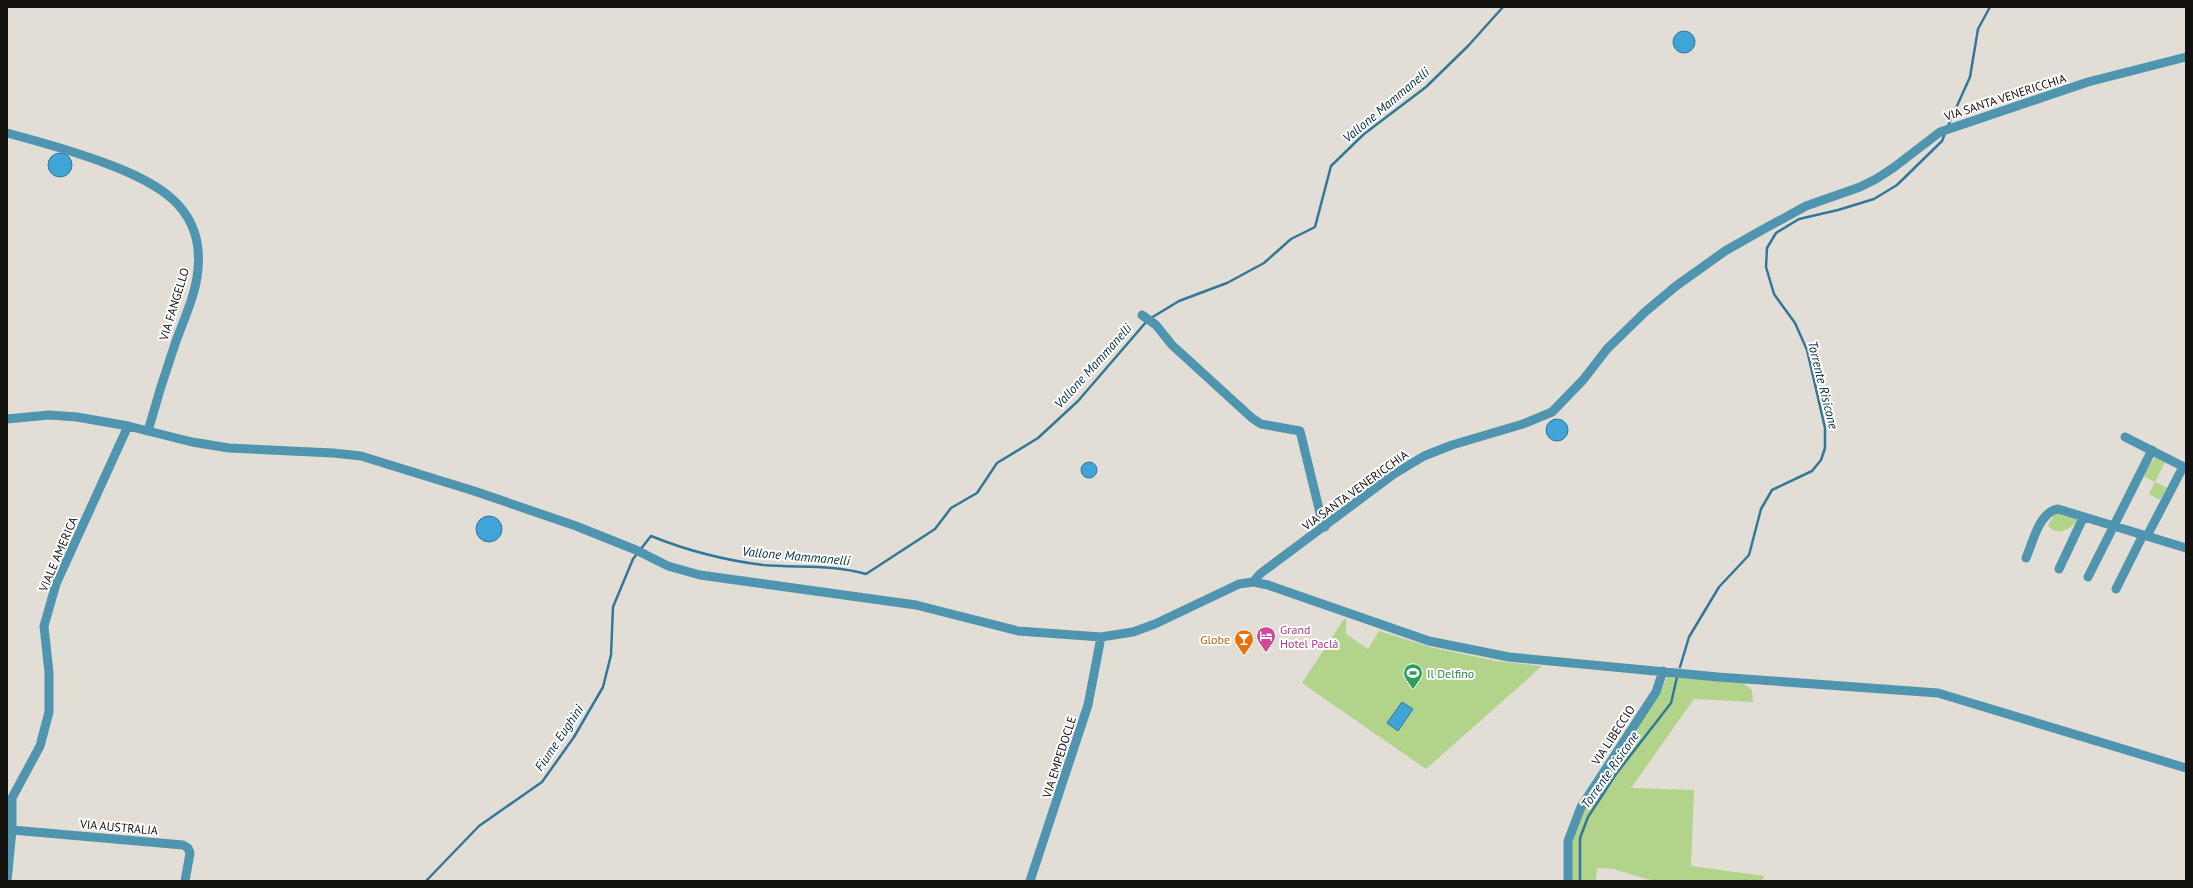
<svg xmlns="http://www.w3.org/2000/svg" width="2193" height="888" font-family="'PT Sans',sans-serif">
  <rect width="100%" height="100%" fill="#e2ded5"/>
  <!-- green -->
  <path fill="#b1d38a" d="M2155,457L2165,462L2155,482L2167,488L2160,500L2149,494L2155,482L2143,476Z
    M2058,513L2077,519C2074,528 2063,532 2055,531L2048,526L2053,516Z
    M1344,619H1346V634L1368,649L1379,631L1430,647L1496,661L1542,666L1426,769L1302,683Z
    M1668,676L1743,683L1752,690L1753,702L1694,699L1631,788L1694,790L1691,866L1764,876L1762,881H1653L1614,869L1597,868L1596,881H1571L1572,842L1585,806L1662,689Z"/>
  <!-- water -->
  <path fill="#40a4d8" stroke="#32789b" d="M1673 42a11 11 0 1 1 22 0a11 11 0 1 1-22 0Z
    M48 165a12 12 0 1 1 24 0a12 12 0 1 1-24 0Z
    M1546 430a11 11 0 1 1 22 0a11 11 0 1 1-22 0Z
    M1081 470a8 8 0 1 1 16 0a8 8 0 1 1-16 0Z
    M476 529a13 13 0 1 1 26 0a13 13 0 1 1-26 0Z
    M1402,702L1413,709L1398,731L1387,723Z"/>
  <g fill="none" stroke-linecap="round" stroke-linejoin="round">
    <!-- stream -->
    <path stroke="#32789b" stroke-width="2.5" d="M1948,126L1970,77L1978,29L1990,7
      M1151,318L1179,301L1227,283L1264,263L1291,239L1315,227L1331,166L1364,134L1426,87L1468,46L1503,7
      M1680,667L1689,637L1719,587L1749,555L1761,509L1772,490L1812,471L1821,460L1825,448V428L1807,350L1795,323L1774,294L1766,267L1767,248L1776,233L1799,219L1838,210L1874,199L1897,185L1942,141L1945,133
      M426,881L479,826L542,782L574,737L603,687L611,655L613,607L633,559L651,536C688,551 723,560 763,565C798,568 832,564 866,574L935,529L951,508L977,493L997,463L1038,438L1078,401L1147,321
      M1580,881V838L1588,817L1616,774L1671,703L1677,677"/>
    <!-- minor -->
    <path stroke="#5095b0" stroke-width="9" d="M7,133C41,142 73,151 105,163C156,182 204,206 198,269C196,295 183,321 175,344C165,373 156,402 148,431
      M1142,315L1156,325L1172,345L1252,418L1261,424L1300,431L1322,521L1325,527
      M7,419L49,415L77,417L128,426L192,442L229,448L333,453L361,456L474,491L576,526L636,550L668,566L700,575L916,605L1018,631L1101,637L1133,632L1155,624L1239,584L1253,582L1268,585L1429,641L1509,657L1718,677L1938,693L2186,768
      M2125,437L2186,468
      M2147,536L2183,467
      M2026,558C2033,542 2039,512 2058,509L2186,548
      M2059,569L2083,518
      M2088,577L2152,450
      M1253,582L1261,573L1394,474L1424,456L1452,445L1523,424L1552,412L1583,380L1607,349L1645,312L1676,286L1725,251L1762,230L1806,206L1860,187L1876,179L1893,168L1940,132L2088,82L2186,57
      M2116,589L2143,535
      M12,830L183,845L188,848L190,853L185,881
      M7,881L12,830V798L40,746L49,712V673L44,626L56,584L128,426
      M1030,881L1088,705L1101,637
      M1568,881V841L1581,807L1656,692L1663,671"/>
  </g>
  <!-- icons -->
  <defs>
    <g id="hotel-pin" transform="scale(1)"><path d="M0 17L-7.5 6A9.5 9.5 0 1 1 7.5 6Z" fill="#d1479c" stroke="#fff"/><path d="M-6-4.5h1.5V1H6V5H4.5V3h-9V5H-6ZM-4 0a1.8 1.8 0 1 1 3.6 0ZM.5 0V-2.5h3Q6-2.5 6 0Z" fill="#fff"/></g>
    <g id="bar-pin" transform="scale(1)"><path d="M0 17L-7.5 6A9.5 9.5 0 1 1 7.5 6Z" fill="#e8710a" stroke="#fff"/><path d="M-6-5H6L.8 .8V4.5H3.5V6h-7V4.5H-.8V.8Z" fill="#fff"/></g>
    <g id="stadium-pin" transform="scale(1)"><path d="M0 17L-7.5 6A9.5 9.5 0 1 1 7.5 6Z" fill="#2e9e5b" stroke="#fff"/><path d="M0-5a6.5 5 0 1 0 0 10a6.5 5 0 1 0 0-10ZM-3.5-1.8h7v3.6h-7Z" fill="#fff"/></g>
  </defs>
  <g fill-rule="evenodd">
    <use href="#hotel-pin" x="1266" y="636"/>
    <use href="#bar-pin" x="1244" y="639"/>
    <use href="#stadium-pin" x="1413" y="673"/>
  </g>
  <g text-anchor="middle" dominant-baseline="central" stroke-width="4" stroke-linejoin="round" paint-order="stroke">
    <!-- street labels -->
    <g font-size="12" fill="#12110e" stroke="#fff">
      <text transform="translate(2005 97) rotate(-18)">VIA SANTA VENERICCHIA</text>
      <text transform="translate(174 304) rotate(-73)">VIA FANGELLO</text>
      <text transform="translate(1355 490) rotate(-36)">VIA SANTA VENERICCHIA</text>
      <text transform="translate(58 554) rotate(-67)">VIALE AMERICA</text>
      <text transform="translate(1613 735) rotate(-57)">VIA LIBECCIO</text>
      <text transform="translate(1059 757) rotate(-72)">VIA EMPEDOCLE</text>
      <text transform="translate(119 827) rotate(5)">VIA AUSTRALIA</text>
    </g>
    <!-- hotel labels -->
    <g font-size="12" fill="#b23c85" stroke="#fff" text-anchor="start">
      <text x="1280" y="629">Grand<tspan x="1280" dy="14">Hotel Paclà</tspan></text>
    </g>
    <!-- food labels -->
    <g font-size="12" fill="#c56008" stroke="#fff" text-anchor="end">
      <text x="1230" y="639">Globe</text>
    </g>
    <!-- leisure labels -->
    <g font-size="12" fill="#27864d" stroke="#fff" text-anchor="start">
      <text x="1427" y="673">Il Delfino</text>
    </g>
    <!-- water labels -->
    <g font-size="13" font-style="italic" fill="#002d42" stroke="#fff">
      <text transform="translate(1386 105) rotate(-40)">Vallone Mammanelli</text>
      <text transform="translate(1093 366) rotate(-48)">Vallone Mammanelli</text>
      <text transform="translate(1823 385) rotate(76)">Torrente Risicone</text>
      <text transform="translate(796 556) rotate(5)">Vallone Mammanelli</text>
      <text transform="translate(559 738) rotate(-56)">Fiume Eughini</text>
      <text transform="translate(1610 770) rotate(-55)">Torrente Risicone</text>
    </g>
  </g>
  <!-- border -->
  <rect width="2193" height="888" fill="none" stroke="#12110e" stroke-width="16"/>
</svg>
